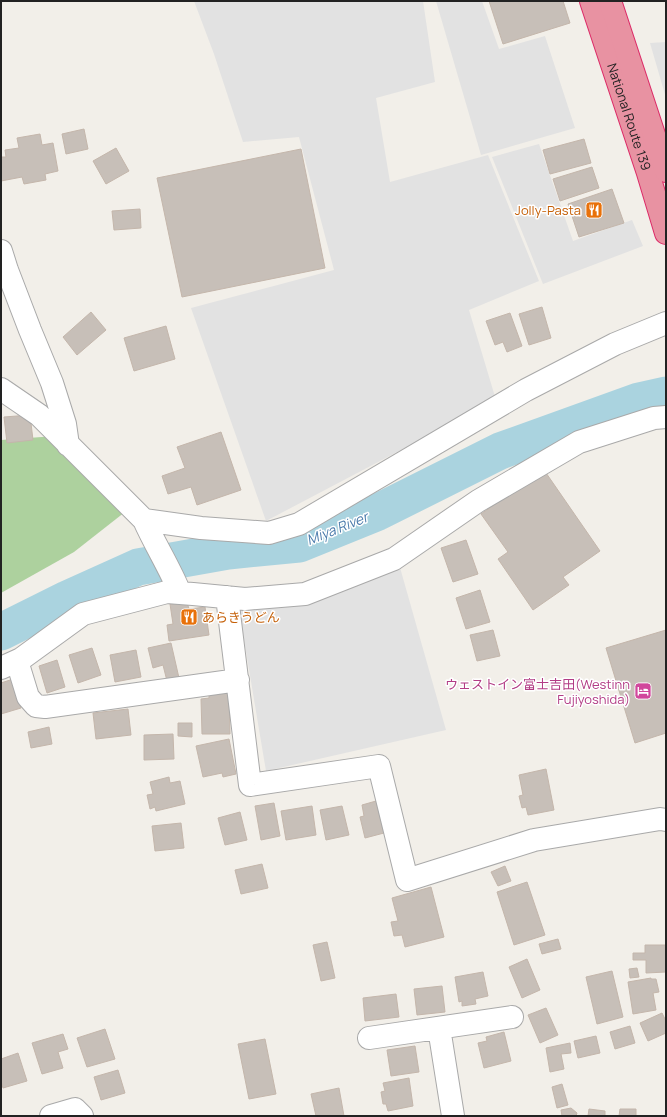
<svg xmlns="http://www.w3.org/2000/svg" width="667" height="1117" font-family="Manrope,'Noto Sans JP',sans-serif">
  <rect width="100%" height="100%" fill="#f2efe9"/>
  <!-- forest -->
  <path fill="#add19e" d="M69,435L139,501L74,552L1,593V440Z"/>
  <!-- parking -->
  <path fill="#e2e2e2" d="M194,1H423L435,82L376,98L390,182L488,155L539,281L469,310L496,400L266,521L191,308L334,270L299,137L243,142L214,54Z
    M436,1H482L499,49L545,36L575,128L481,155Z
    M666,42V98L650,43Z
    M539,144L573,241L632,220L643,246L543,284L492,157Z
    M399,564L446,730L266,771L239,610L303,605Z"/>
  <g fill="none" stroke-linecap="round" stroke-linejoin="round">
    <!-- river -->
    <path stroke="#aad3df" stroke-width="37" d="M1,632L67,599L138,567L228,551L299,544L378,512L500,451L639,401L666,395"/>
  </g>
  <!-- building -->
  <path fill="#c7bfb8" stroke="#c4b6ab" d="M489,1H563L570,23L503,44Z
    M84,129L88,149L66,154L62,134Z
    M40,134L42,145L53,143L58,171L45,174L46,180L24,184L22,177L1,181V157H6L5,150L19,148L17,138Z
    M584,139L591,163L550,174L543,150Z
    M116,148L129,171L106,184L93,161Z
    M301,149L325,268L182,297L157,178Z
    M592,167L599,188L560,201L553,179Z
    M612,189L624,223L579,237L568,204Z
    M140,209L141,228L114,230L112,211Z
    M542,307L551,338L529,345L519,314Z
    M91,312L106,330L77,355L63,337Z
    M510,313L522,346L507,352L503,342L495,345L486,321Z
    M166,326L175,359L134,371L124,338Z
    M30,415L33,440L7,443L4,417Z
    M221,432L241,490L197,505L191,487L168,494L162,476L185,468L177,447Z
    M544,470L600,551L563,577L569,585L533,610L498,559L508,552L481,514Z
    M466,540L478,574L453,582L441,548Z
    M480,590L490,622L466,629L456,598Z
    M187,602L189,609L205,607L209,635L169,641L167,625L173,624L170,604Z
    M493,630L500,656L477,661L470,635Z
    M666,630V733L635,743L606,648Z
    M171,643L179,678L167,681L163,665L153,668L148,648Z
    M92,648L101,675L78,683L69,655Z
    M136,650L141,677L115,682L110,655Z
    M57,660L65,687L47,693L39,666Z
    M13,679L21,708L1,714V683Z
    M229,693L230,734H202L201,699L209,698V694Z
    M128,709L131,735L96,739L93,713Z
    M178,723H192V737L178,736Z
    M49,727L52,744L31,748L28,732Z
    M173,734L174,759L144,760V735Z
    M229,739L236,774L223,777L222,773L203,777L196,746Z
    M546,769L554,810L528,815L526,807L522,808L519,796L523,795L519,775Z
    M169,777L170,783L180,781L185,804L156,811L155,807L150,809L147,795L153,794L150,782Z
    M376,801L384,833L365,838L360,817L364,816L362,805Z
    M274,803L280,836L261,840L255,806Z
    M312,806L316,835L286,840L281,811Z
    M342,806L349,835L326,840L320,810Z
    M240,812L247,840L225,845L218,818Z
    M181,823L184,848L155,851L152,826Z
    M262,864L268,888L241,894L235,870Z
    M505,866L511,881L498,886L491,872Z
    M527,882L545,935L514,945L497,892Z
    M431,887L444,937L405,947L402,935L394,936L391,922L398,921L392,898Z
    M558,939L561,949L542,954L539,944Z
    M327,942L335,978L321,981L313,945Z
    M645,945H666V976V972L646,973V960H633V953H645Z
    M527,959L540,990L522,998L509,967Z
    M637,968L639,977L630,978L629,969Z
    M612,971L623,1017L597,1024L586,977Z
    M483,972L488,996L475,999L476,1004L462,1006V1001L459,1002L455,977Z
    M651,978V979H656L659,992L653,993L656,1010L633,1014L628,982Z
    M442,986L445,1012L417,1015L414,989Z
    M396,994L399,1017L365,1021L363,998Z
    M546,1008L558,1035L540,1043L528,1015Z
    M662,1013L666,1021V1033L648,1041L640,1023Z
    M630,1026L635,1043L615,1049L610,1032Z
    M105,1029L115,1059L87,1067L77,1038Z
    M504,1032L511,1061L484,1068L478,1043L487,1041L486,1037Z
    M63,1034L68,1049L58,1052L63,1068L42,1074L32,1043Z
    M596,1036L600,1053L578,1058L574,1041Z
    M265,1039L276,1094L249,1099L238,1044Z
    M570,1043L571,1053L561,1054L564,1069L550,1072L546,1048Z
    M415,1046L419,1072L391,1076L387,1050Z
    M18,1053L27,1081L3,1088L1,1081V1059Z
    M118,1070L125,1093L101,1100L94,1077Z
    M409,1078L413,1106L388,1111L386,1104H383L381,1092L385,1091L383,1083Z
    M562,1084L568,1105L557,1108L552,1087Z
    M339,1088L344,1116H316L311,1094Z
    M571,1108L577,1113L576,1116H562L561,1110Z
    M589,1109L605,1111V1116H588Z
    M620,1109H636V1116H619Z"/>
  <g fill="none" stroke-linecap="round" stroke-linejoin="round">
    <!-- street casing -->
    <g stroke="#a9a9a9" stroke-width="24">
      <path id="street" d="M1,251L7,270L30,330L52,383L65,424L68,445
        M1,389L39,415L144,520L201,528L269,533L299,524L526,390L615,344L666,323
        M144,520C155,545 170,568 180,593
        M227,597L250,785L379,766L407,880L534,840L660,819L666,820
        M17,661L28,697L36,706L45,707L238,680
        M1,668L21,659L83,614L167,592L193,594L245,599L305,594L394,559L478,501L579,442L654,418L666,417
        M439,1028L453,1116
        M369,1038L512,1017
        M51,1116L75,1109L82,1116"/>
    </g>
    <!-- highway casing -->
    <g stroke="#dc2a67" stroke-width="24">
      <g id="highway">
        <path id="s1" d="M591,1L648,173L666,233"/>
        <path d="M610,1L666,171"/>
      </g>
    </g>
    <!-- street -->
    <use href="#street" stroke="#fff" stroke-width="22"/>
    <!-- highway -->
    <use href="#highway" stroke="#e892a2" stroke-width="22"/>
  </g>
  <!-- icons -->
  <defs>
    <g id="restaurant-square" transform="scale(0.9)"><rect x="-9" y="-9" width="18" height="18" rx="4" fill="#e8710a" stroke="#fff"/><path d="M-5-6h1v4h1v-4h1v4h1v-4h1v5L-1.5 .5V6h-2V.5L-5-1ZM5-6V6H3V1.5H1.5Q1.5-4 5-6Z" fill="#fff"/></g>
    <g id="hotel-square" transform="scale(0.9)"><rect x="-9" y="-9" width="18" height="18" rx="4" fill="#d1479c" stroke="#fff"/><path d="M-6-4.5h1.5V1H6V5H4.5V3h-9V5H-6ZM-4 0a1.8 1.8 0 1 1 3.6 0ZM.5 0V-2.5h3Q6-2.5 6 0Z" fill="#fff"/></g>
  </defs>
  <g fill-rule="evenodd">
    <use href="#restaurant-square" x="594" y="210"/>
    <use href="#restaurant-square" x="189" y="617"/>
    <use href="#hotel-square" x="643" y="691"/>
  </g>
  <g text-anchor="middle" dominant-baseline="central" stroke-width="3" stroke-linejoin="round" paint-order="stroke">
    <!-- street labels -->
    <g font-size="13" fill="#222" stroke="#fff">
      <text stroke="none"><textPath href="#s1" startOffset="122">National Route 139</textPath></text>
    </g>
    <!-- food labels -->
    <g font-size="13" fill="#c56008" stroke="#fff" text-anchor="end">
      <text x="581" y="210">Jolly-Pasta</text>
      <text x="202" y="617" text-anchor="start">あらきうどん</text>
    </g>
    <!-- hotel labels -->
    <g font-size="13" fill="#b23c85" stroke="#fff" text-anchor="end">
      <text x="630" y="684">ウェストイン富士吉田(Westinn<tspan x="630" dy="15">Fujiyoshida)</tspan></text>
    </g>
    <!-- water labels -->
    <g font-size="14" font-style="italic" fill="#4a7aab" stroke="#fff">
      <text transform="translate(337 528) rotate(-22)">Miya River</text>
    </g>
  </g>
  <!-- border -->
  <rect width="667" height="1117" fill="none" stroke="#222222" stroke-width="4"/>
</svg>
